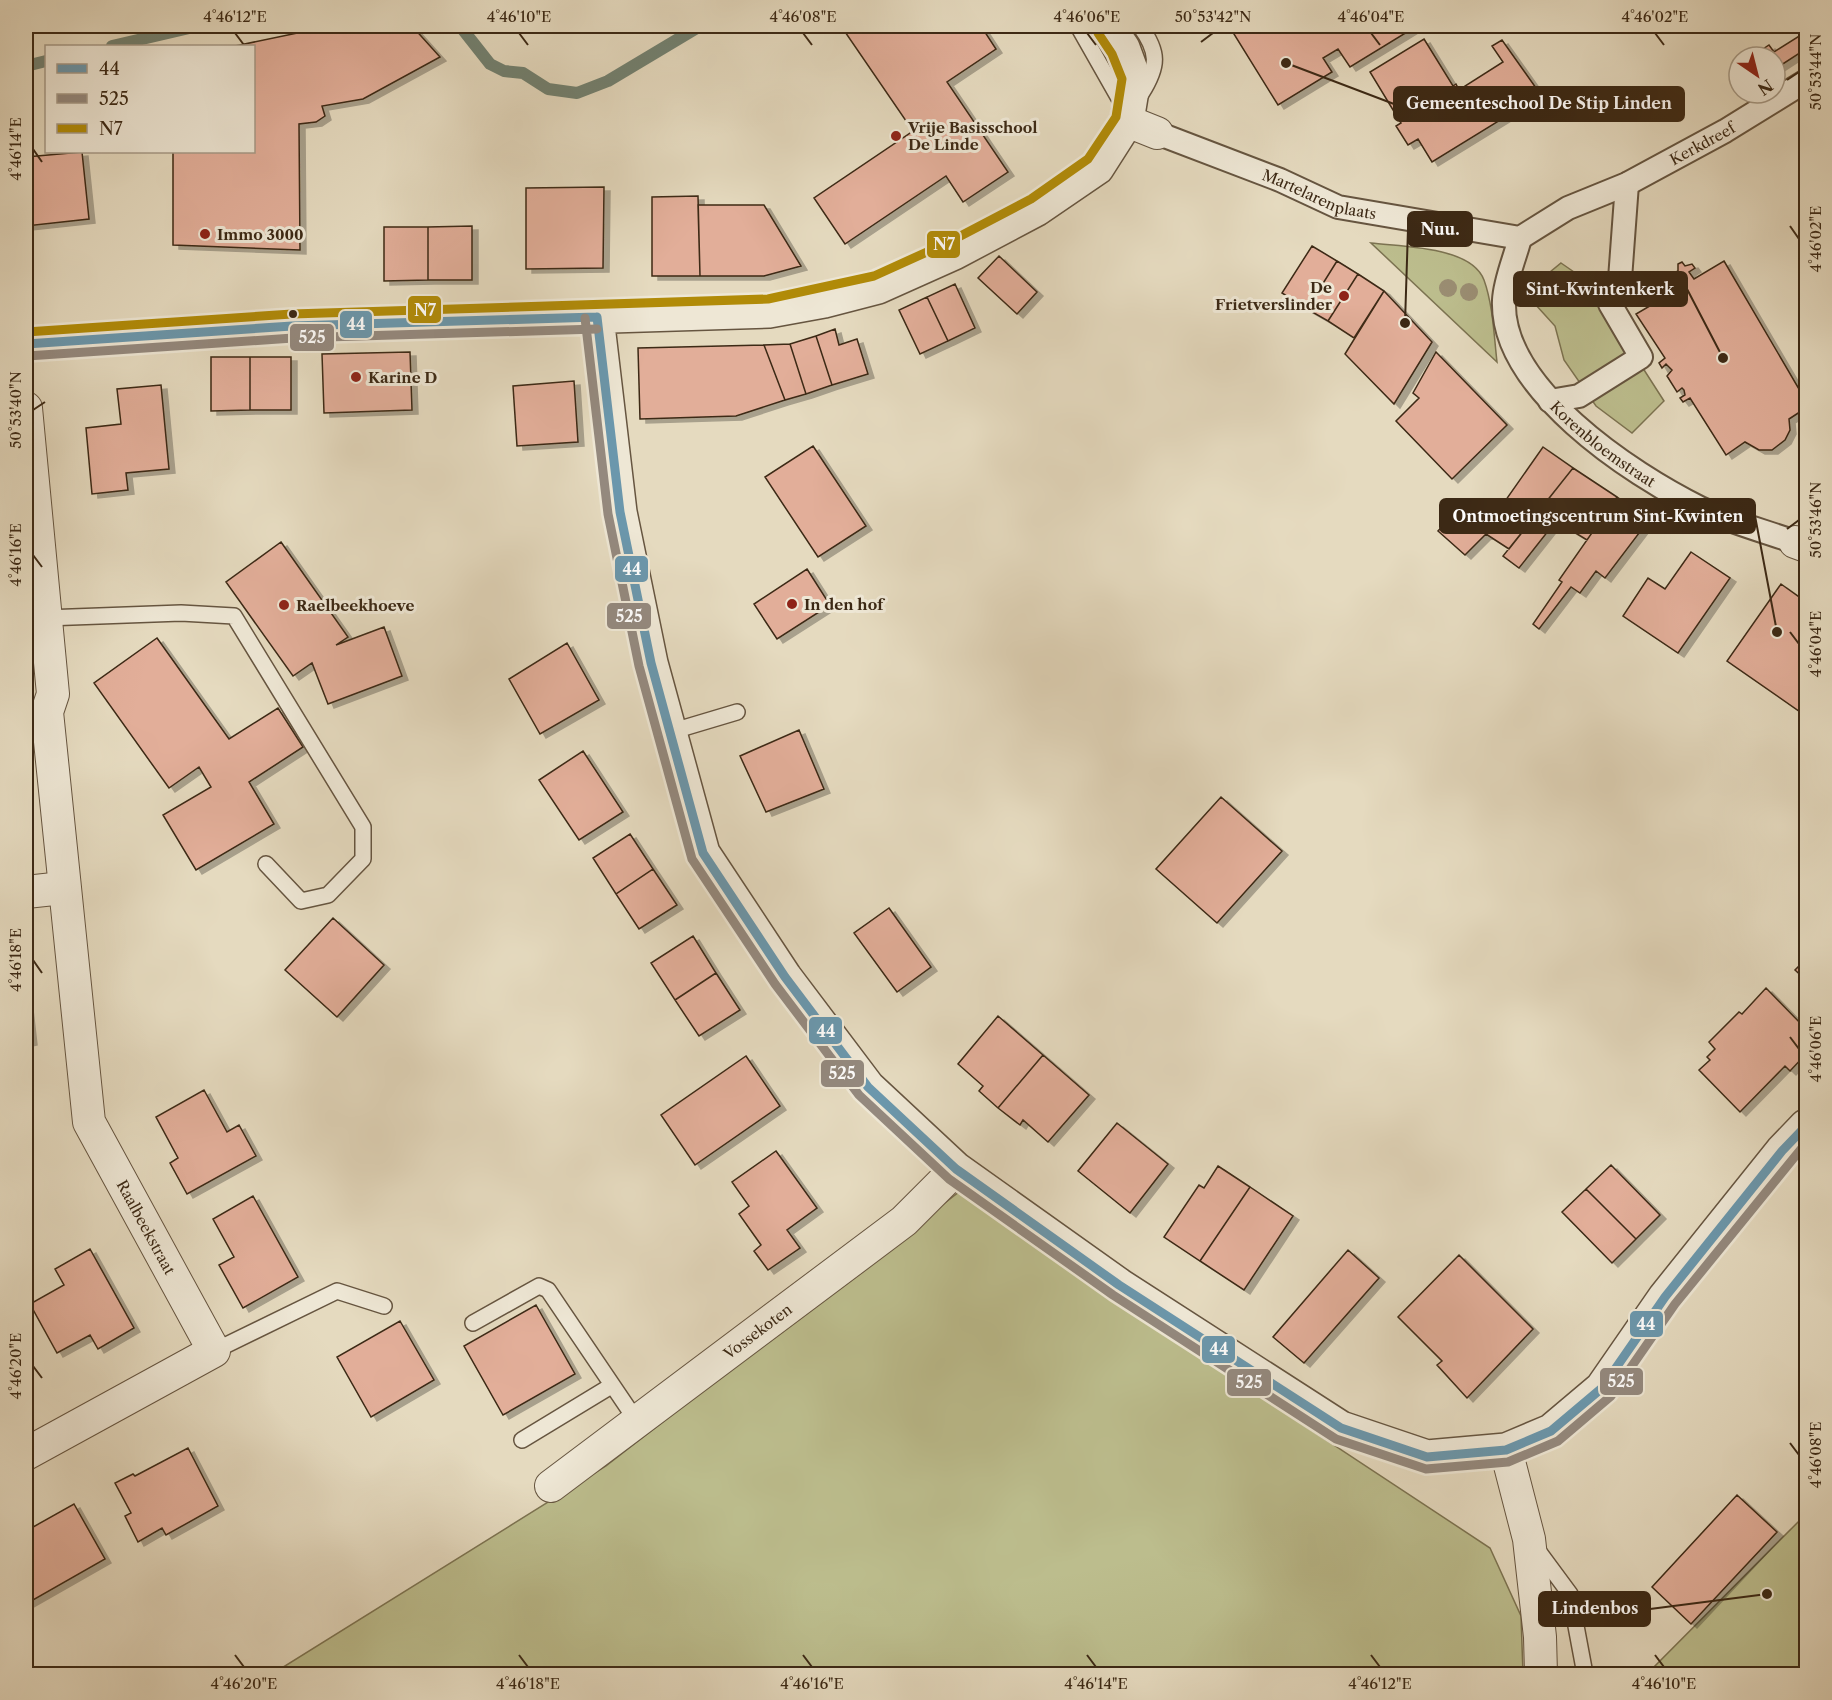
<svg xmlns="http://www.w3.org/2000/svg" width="1832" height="1700" font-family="'Libre Caslon Text',serif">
  <defs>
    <filter id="shadow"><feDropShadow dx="6" dy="4" stdDeviation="0" flood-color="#0004"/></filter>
  </defs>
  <rect width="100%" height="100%" fill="#e5dabf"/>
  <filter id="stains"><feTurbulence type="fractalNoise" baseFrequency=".00333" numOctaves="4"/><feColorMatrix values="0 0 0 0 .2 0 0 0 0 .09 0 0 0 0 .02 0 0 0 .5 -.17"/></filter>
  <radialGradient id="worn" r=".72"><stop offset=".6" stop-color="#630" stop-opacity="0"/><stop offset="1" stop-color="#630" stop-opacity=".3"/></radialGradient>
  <!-- green -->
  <path fill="#bcbd8d" stroke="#7c7351" stroke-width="1.5" d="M1371,243C1402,247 1471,246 1484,280C1493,305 1494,336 1497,362Z
    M1561,263L1587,281L1664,401L1632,433L1596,406L1564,360L1555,326L1535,304L1544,277Z
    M959,1192L1099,1290L1490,1548L1521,1616L1523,1674H272L606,1466Z
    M1806,1514V1674H1647Z"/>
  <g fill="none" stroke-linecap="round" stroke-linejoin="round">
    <!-- stream -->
    <path stroke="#728171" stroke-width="12" d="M460,26L490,64L504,71L523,73L548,89L577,93L608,81L700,26
      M112,46L198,26
      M26,66L46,61"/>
  </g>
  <!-- building -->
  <path fill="#e2ae99" stroke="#3c2915" stroke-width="1.5" filter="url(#shadow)" d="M331,26H412L440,57L363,99L322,106L325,116L316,122L299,124L300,250L173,245V152H254V46H235Z
    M841,26H981L996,49L947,82L1008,172L963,202L946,176L845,244L814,198L913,131Z
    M1229,26H1417L1350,67L1338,49L1323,58L1332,72L1278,105Z
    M1804,33L1806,49L1775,69V57H1751L1769,45L1774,52Z
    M1424,39L1453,86L1456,84L1459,90L1503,62L1492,46L1502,40L1541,95L1432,162L1418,139L1408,145L1396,126L1401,123L1370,72Z
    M82,152L89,219L26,226V157Z
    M604,187L603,268L526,269V188Z
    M698,196L700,276H652V197Z
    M698,205H764L801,266L764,276H700Z
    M472,226V280H428V227Z
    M384,227H428V280L384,281Z
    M1312,246L1337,261L1307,309L1282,293Z
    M999,256L1037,292L1017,314L978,278Z
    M1337,261L1358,274L1328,321L1307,309Z
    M1724,261L1806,401V408L1789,419L1790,430L1785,440L1772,450H1759L1745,442L1726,455L1690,398L1683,402L1680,398L1685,395L1684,390L1682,388L1677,392L1667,376L1672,370L1666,364L1662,368L1659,363L1665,358L1636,314L1660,300V289L1655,291L1653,287L1658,283L1656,277L1660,275L1666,277L1678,271V264L1682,262L1685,266L1692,264L1695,268L1689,272L1694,279Z
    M1358,274L1384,291L1354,338L1328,321Z
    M955,284L975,328L948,341L927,297Z
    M1384,291L1432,342L1394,404L1345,354Z
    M927,297L948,341L920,354L899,310Z
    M835,329L839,345L857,339L868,374L832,385L816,336Z
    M816,336L832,385L806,394L790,344Z
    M790,344L806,394L785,400L764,345Z
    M764,345L785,400L736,416L640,419L638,348Z
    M410,352L412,410L324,413L322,354Z
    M1436,352L1507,425L1452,479L1396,421L1419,398L1413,393Z
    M211,357H250V410L211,411Z
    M250,357H291V410H250Z
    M574,381L578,442L517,446L513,386Z
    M161,385L169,469L126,473L128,490L92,494L86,428L121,424L117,389Z
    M813,446L866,526L818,557L765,477Z
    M1543,447L1573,468L1509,549L1486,534L1465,555L1438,531L1465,502L1489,524Z
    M1573,468L1617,497L1587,540L1556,521L1519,568L1503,556Z
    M1617,497L1649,520L1605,578L1596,571L1580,593L1571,587L1539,629L1533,624L1562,582L1559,580Z
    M281,542L348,637L336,645L384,627L402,676L328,704L312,663L293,676L226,582Z
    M1691,552L1730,578L1678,653L1623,616L1648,578L1665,589Z
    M807,569L830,605L777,639L754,604Z
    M1781,584L1806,602V716L1727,661Z
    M157,638L229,739L278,708L303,747L249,782L274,824L196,870L163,815L211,787L199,767L169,788L94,683Z
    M567,643L599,700L540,734L509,679Z
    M799,730L824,789L766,812L740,756Z
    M583,751L623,812L579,840L539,780Z
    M1221,797L1282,851L1217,923L1156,869Z
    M630,834L653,869L616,894L593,858Z
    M653,869L677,905L639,929L616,894Z
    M889,908L931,967L897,992L854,933Z
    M333,918L384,965L337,1017L285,970Z
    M693,936L716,973L675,1000L651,963Z
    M1806,959V980L1795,970Z
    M716,973L740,1010L699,1036L675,1000Z
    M1766,988L1806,1029V1054L1790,1071L1785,1066L1740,1112L1699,1070L1710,1060L1707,1057L1715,1049L1709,1042L1739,1012L1742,1014Z
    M26,997L31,1041L26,1042Z
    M998,1016L1043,1055L998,1108L979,1091L983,1086L958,1064Z
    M1043,1055L1089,1095L1048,1142L1023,1120L1020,1125L998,1108Z
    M746,1056L780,1106L695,1165L661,1115Z
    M204,1090L227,1132L239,1125L256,1156L187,1194L170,1163L178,1158L156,1117Z
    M1117,1123L1168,1164L1130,1213L1078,1171Z
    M776,1151L817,1208L787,1230L800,1248L768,1270L754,1251L761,1245L739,1214L749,1206L732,1182Z
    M1611,1165L1660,1215L1636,1239L1586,1189Z
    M1218,1166L1250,1187L1200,1261L1164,1237L1199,1185L1204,1188Z
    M1250,1187L1293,1216L1244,1290L1200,1261Z
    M1586,1189L1636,1239L1612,1263L1562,1212Z
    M253,1196L298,1277L243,1308L219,1265L234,1257L213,1219Z
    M90,1249L134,1328L98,1349L90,1335L57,1353L30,1304L64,1285L55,1269Z
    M1348,1250L1379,1278L1304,1363L1273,1337Z
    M1459,1255L1533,1329L1467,1398L1437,1365L1442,1361L1398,1317Z
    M536,1305L575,1374L503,1415L464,1346Z
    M400,1321L434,1380L371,1417L337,1357Z
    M188,1448L218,1506L166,1535L162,1528L138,1542L125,1516L131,1513L115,1483L133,1474L135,1476Z
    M1737,1495L1777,1532L1691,1624L1652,1587Z
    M74,1504L105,1559L26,1604V1531Z"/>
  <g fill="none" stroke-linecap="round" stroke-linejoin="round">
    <!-- service casing -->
    <g stroke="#665540" stroke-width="18">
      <path id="service" d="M1078,26L1124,107
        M1140,26C1159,52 1159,66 1141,94
        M45,618L181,613L234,616L363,827V859L328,895L301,901L266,864
        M670,732L737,712
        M473,1323L539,1286L548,1290L638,1423
        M214,1351L337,1291L384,1306
        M522,1440L611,1386
        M1536,1548L1570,1594L1585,1674"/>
    </g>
    <!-- pedestrian casing -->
    <g stroke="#665540" stroke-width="26">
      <g id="pedestrian">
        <path id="s1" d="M1157,133L1280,180L1338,207L1520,238L1568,208L1627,184L1725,131L1806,81"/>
        <path id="s2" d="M1520,238C1515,258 1505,280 1504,300C1500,388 1631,474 1700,508C1730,522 1764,531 1795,542"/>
        <path d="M1550,401L1579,396L1641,357L1610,304L1620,279L1627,184"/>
      </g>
    </g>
    <!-- minor casing -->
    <g stroke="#665540" stroke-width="34">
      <g id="minor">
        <path d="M1127,121L1157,133"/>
        <path id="s3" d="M26,408L53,694L47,712L89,1122L214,1351L26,1454"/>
        <path d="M1795,542L1806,546"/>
        <path d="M26,892L63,888"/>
        <path d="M1506,1450L1529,1539L1540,1637L1541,1674"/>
        <path id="s4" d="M551,1486L904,1221L956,1169"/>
      </g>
    </g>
    <!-- tertiary casing -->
    <g stroke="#665540" stroke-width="36">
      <path id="tertiary" d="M597,317L620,512L651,663L703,853L785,977L868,1087L956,1169L1119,1285L1341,1428L1427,1457L1506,1450L1551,1431L1602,1388L1665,1297L1782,1151L1806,1126
        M26,344L292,326L769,311L824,301L878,287L954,253L1037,209L1097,168L1127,121L1134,78L1123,48L1108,26"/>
    </g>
    <!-- service -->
    <use href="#service" stroke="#eee7d5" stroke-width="15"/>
    <!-- pedestrian -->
    <use href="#pedestrian" stroke="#eee7d5" stroke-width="22"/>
    <!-- minor -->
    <use href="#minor" stroke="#eee7d5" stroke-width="32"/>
    <!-- tertiary -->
    <use href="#tertiary" stroke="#eee7d5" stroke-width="33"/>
    <!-- bus-1 casing -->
    <g stroke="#eee7d5" stroke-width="14">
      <path id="bus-1" d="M597,317L620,512L651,663L703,853L785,977L868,1087L956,1169L1119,1285L1341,1428L1427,1457L1506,1450L1551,1431L1602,1388L1665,1297L1782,1151L1806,1126
        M26,344L292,326L597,317"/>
    </g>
    <!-- bus-2 casing -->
    <g stroke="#eee7d5" stroke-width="14">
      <path id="bus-2" d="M585,318L608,514L639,666L692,859L775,984L859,1095L949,1179L1113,1295L1336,1439L1426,1469L1508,1462L1558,1441L1611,1396L1675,1304L1806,1143
        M27,356L293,338L597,329"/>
    </g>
    <!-- bus-3 casing -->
    <g stroke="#eee7d5" stroke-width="14">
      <path id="bus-3" d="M26,332L292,314L768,299L874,276L949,242L1031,199L1088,159L1116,117L1122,79L1112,54L1098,33"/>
    </g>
    <!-- bus-1 -->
    <use href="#bus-1" stroke="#6b97ac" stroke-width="9"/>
    <!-- bus-2 -->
    <use href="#bus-2" stroke="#94897e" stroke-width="9"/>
    <!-- bus-3 -->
    <use href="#bus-3" stroke="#b18b08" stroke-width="9"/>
  </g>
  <!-- trees -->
  <g fill="#9a8d72">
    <circle cx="1448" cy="288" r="9"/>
    <circle cx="1469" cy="292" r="9"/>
  </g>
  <!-- ticks -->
  <path fill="none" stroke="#3c2915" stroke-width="2" d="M235,33L244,45M519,33L528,45M803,33L812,45M1087,33L1096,45M1371,33L1380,45M1655,33L1664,45M1201,42L1213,33M1787,80L1799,72M33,149L42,162M1790,226L1799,239M33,410L45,402M1787,529L1799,520M33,555L42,567M1790,632L1799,644M33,960L42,973M1790,1037L1799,1049M33,1366L42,1378M1790,1443L1799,1455M235,1655L244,1667M519,1655L528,1667M803,1655L812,1667M1087,1655L1096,1667M1371,1655L1380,1667M1655,1655L1664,1667"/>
  <!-- markers -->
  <g fill="#8f2418" stroke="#eee7d5" stroke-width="2">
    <circle cx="896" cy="136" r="6"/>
    <circle cx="205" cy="234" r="6"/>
    <circle cx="1344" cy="296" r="6"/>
    <circle cx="356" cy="377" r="6"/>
    <circle cx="792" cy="604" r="6"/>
    <circle cx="284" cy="605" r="6"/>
  </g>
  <circle fill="#3c2915" stroke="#eee7d5" stroke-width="2" cx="293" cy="314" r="5"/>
  <g text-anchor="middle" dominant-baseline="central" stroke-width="6" stroke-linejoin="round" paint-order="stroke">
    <!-- poi labels -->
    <g font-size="15" font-weight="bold" fill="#3c2915" stroke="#eee7d5" text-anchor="start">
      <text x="908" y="127">Vrije Basisschool<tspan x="908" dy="17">De Linde</tspan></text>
      <text x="217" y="234">Immo 3000</text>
      <text x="1332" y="287" text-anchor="end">De<tspan x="1332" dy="17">Frietverslinder</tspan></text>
      <text x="368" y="377">Karine D</text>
      <text x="804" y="604">In den hof</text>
      <text x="296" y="605">Raelbeekhoeve</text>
    </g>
    <!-- street labels -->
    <g font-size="15" fill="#3c2915" stroke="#eee7d5">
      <text stroke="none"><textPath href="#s1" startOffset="586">Kerkdreef</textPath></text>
      <text stroke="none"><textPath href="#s1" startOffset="174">Martelarenplaats</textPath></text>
      <text stroke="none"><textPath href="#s2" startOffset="246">Korenbloemstraat</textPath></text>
      <text stroke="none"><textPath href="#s3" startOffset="838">Raalbeekstraat</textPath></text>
      <text stroke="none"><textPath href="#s4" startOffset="258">Vossekoten</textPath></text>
    </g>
  </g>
  <!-- callouts -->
  <path fill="none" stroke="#3c2915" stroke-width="2" d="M1286 63L1394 104M1405 323L1408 229M1723 358L1687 289M1777 632L1755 516M1767 1594L1650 1609"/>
  <g fill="#3c2915" stroke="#eee7d5" stroke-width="2">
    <circle cx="1286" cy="63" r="6"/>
    <circle cx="1405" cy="323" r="6"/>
    <circle cx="1723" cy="358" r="6"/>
    <circle cx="1777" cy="632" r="6"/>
    <circle cx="1767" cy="1594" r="6"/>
  </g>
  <g fill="#3c2915" stroke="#3c2915" stroke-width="2">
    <rect x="1394" y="87" width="290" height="34" rx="6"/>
    <rect x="1408" y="212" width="64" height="34" rx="6"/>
    <rect x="1514" y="272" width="173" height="34" rx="6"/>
    <rect x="1440" y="499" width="315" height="34" rx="6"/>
    <rect x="1539" y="1592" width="111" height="34" rx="6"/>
  </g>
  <g font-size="16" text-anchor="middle" font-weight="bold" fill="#fff">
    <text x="1539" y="109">Gemeenteschool De Stip Linden</text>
    <text x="1440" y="235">Nuu.</text>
    <text x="1600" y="295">Sint-Kwintenkerk</text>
    <text x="1598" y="522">Ontmoetingscentrum Sint-Kwinten</text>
    <text x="1595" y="1614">Lindenbos</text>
  </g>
  <g stroke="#eee7d5" stroke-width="2">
    <rect x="926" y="230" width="35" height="29" rx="6" fill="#b18b08"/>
    <rect x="407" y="295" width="35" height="29" rx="6" fill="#b18b08"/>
    <rect x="339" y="310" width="34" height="29" rx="6" fill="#6b97ac"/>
    <rect x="289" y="323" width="46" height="29" rx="6" fill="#94897e"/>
    <rect x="614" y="555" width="35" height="28" rx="6" fill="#6b97ac"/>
    <rect x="606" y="602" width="46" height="28" rx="6" fill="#94897e"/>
    <rect x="808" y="1016" width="35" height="29" rx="6" fill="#6b97ac"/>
    <rect x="820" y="1059" width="45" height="29" rx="6" fill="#94897e"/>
    <rect x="1629" y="1310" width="35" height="28" rx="6" fill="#6b97ac"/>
    <rect x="1201" y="1335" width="35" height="29" rx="6" fill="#6b97ac"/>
    <rect x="1599" y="1367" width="45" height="29" rx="6" fill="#94897e"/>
    <rect x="1226" y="1368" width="46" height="29" rx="6" fill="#94897e"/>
  </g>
  <g font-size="16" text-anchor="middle" font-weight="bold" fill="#fff">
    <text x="944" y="250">N7</text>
    <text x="425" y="316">N7</text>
    <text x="356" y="330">44</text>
    <text x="312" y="343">525</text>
    <text x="632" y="575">44</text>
    <text x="629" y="622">525</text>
    <text x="826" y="1037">44</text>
    <text x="842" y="1079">525</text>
    <text x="1646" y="1330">44</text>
    <text x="1219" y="1355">44</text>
    <text x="1621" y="1387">525</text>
    <text x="1249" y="1388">525</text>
  </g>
  <!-- margin -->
  <rect width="1832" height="1700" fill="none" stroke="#e5dabf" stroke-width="66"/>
  <!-- legend -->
  <rect x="45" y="45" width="210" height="108" fill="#eee7d5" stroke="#a79b88" stroke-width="1.5"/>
  <rect x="57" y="64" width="30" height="9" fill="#6b97ac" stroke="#a79b88" stroke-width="1.5"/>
  <text x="99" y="75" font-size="18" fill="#3c2915">44</text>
  <rect x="57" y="94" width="30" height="9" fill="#94897e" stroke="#a79b88" stroke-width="1.5"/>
  <text x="99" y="105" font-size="18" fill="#3c2915">525</text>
  <rect x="57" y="124" width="30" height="9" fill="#b18b08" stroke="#a79b88" stroke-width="1.5"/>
  <text x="99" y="135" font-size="18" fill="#3c2915">N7</text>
  <!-- north arrow -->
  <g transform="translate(1757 75) rotate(145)"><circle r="28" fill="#eee7d5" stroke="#a79b88" stroke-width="1.5"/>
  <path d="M0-4.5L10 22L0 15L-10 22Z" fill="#8f2418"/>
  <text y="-9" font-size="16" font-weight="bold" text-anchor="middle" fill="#3c2915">N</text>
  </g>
  <rect x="33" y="33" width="1766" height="1634" fill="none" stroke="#3c2915" stroke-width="2"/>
  <g font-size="15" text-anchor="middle" fill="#3c2915">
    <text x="235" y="22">4°46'12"E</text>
    <text x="519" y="22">4°46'10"E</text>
    <text x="803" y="22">4°46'08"E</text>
    <text x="1087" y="22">4°46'06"E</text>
    <text x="1213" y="22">50°53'42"N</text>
    <text x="1371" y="22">4°46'04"E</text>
    <text x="1655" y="22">4°46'02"E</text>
    <text transform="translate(1816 72) rotate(-90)" y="5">50°53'44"N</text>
    <text transform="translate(16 149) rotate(-90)" y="5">4°46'14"E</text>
    <text transform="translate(1816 239) rotate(-90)" y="5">4°46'02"E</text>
    <text transform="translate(16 410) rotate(-90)" y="5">50°53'40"N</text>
    <text transform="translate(1816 520) rotate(-90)" y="5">50°53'46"N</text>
    <text transform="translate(16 555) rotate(-90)" y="5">4°46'16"E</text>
    <text transform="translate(1816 644) rotate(-90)" y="5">4°46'04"E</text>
    <text transform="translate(16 960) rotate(-90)" y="5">4°46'18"E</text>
    <text transform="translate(1816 1049) rotate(-90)" y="5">4°46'06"E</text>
    <text transform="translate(16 1366) rotate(-90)" y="5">4°46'20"E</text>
    <text transform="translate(1816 1455) rotate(-90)" y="5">4°46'08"E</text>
    <text x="244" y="1689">4°46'20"E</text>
    <text x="528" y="1689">4°46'18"E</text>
    <text x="812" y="1689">4°46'16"E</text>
    <text x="1096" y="1689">4°46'14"E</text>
    <text x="1380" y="1689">4°46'12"E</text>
    <text x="1664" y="1689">4°46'10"E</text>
  </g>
  <rect width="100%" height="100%" filter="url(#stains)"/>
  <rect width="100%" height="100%" fill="url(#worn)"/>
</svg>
